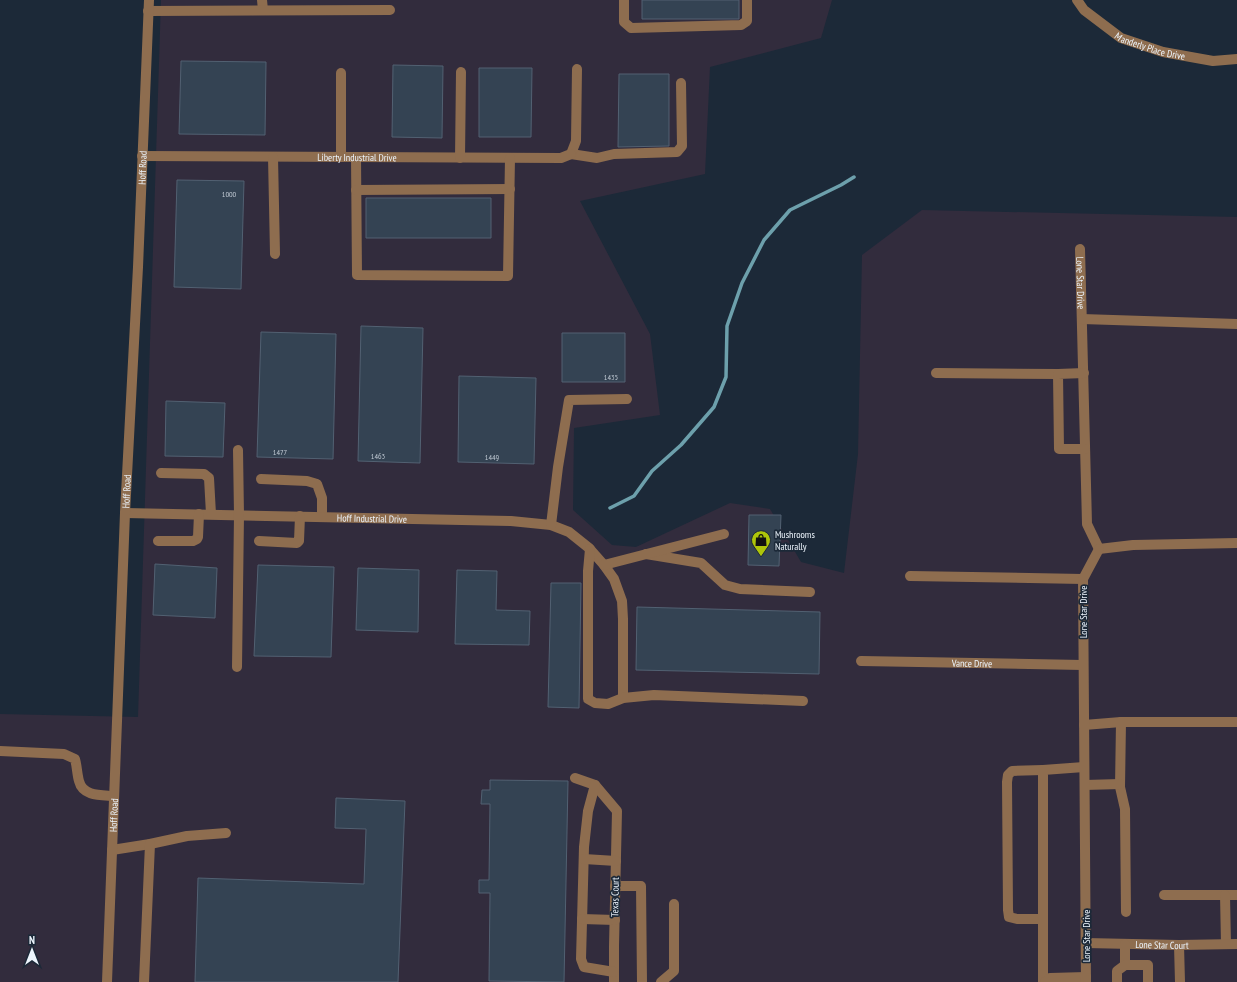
<svg xmlns="http://www.w3.org/2000/svg" width="1237" height="982" font-family="'PT Sans Narrow',sans-serif">
  <rect width="100%" height="100%" fill="#1c2938"/>
  <!-- industrial -->
  <path fill="#322c3d" d="M161,0H832L821,38L710,67L705,174L580,201L650,334L660,415L574,428L573,510L612,545L636,547L730,503L770,509L801,562L844,573L858,454L862,255L922,210L1237,217V982H0V714L138,717Z"/>
  <g fill="none" stroke-linecap="round" stroke-linejoin="round">
    <!-- stream -->
    <path stroke="#6da0ac" stroke-width="3.5" d="M610,508L634,496L652,471L681,445L714,407L726,377L727,326L742,283L764,240L790,210L841,185L854,177"/>
  </g>
  <!-- building -->
  <path fill="#344353" stroke="#526172" d="M642,0H739V19H642Z
    M181,61L266,62L265,135L179,134Z
    M393,65L443,66L442,138L392,137Z
    M479,68H532L531,137H479Z
    M619,74H669V146L618,147Z
    M177,180L244,181L241,289L174,287Z
    M366,198H491V238H366Z
    M361,326L423,328L420,463L358,461Z
    M261,332L336,334L333,459L257,457Z
    M562,333H625V382H562Z
    M459,376L536,378L534,464L458,462Z
    M166,401L225,403L223,457L165,456Z
    M749,515H781L779,566L748,565Z
    M155,564L217,568L215,618L153,615Z
    M258,565L334,567L331,657L254,656Z
    M358,568L419,570L418,632L356,630Z
    M457,570L497,571L496,610L530,611L529,645L455,644Z
    M551,583H581L579,708L548,707Z
    M637,607L820,612L819,674L636,670Z
    M490,780L568,781L564,982L489,981L490,893H479V880H489L490,804H481L482,790H490Z
    M336,798L405,801L398,982H195L198,878L364,884L366,829L335,828Z"/>
  <g fill="none" stroke-linecap="round" stroke-linejoin="round">
    <!-- minor -->
    <g stroke="#8e6d4f" stroke-width="10">
      <path d="M262,0L263,10"/>
      <path d="M624,0V22L631,28L741,25L747,21V0"/>
      <path id="s1" d="M1077,0L1084,10L1121,38L1163,52L1213,61L1237,59"/>
      <path d="M148,11L390,10"/>
      <path d="M341,73V157"/>
      <path d="M571,154L597,158L614,154L677,152L682,146L681,83"/>
      <path d="M571,154L576,141L577,69"/>
      <path id="s2" d="M142,156L561,158L571,154"/>
      <path d="M273,157L275,254"/>
      <path d="M356,157L357,275L508,276L510,158"/>
      <path d="M460,158L461,72"/>
      <path d="M356,190L510,189"/>
      <path id="s3" d="M1080,249L1087,524L1099,549"/>
      <path d="M1082,319L1237,324"/>
      <path d="M936,373L1058,374"/>
      <path d="M1084,373L1058,374L1059,449H1085"/>
      <path d="M161,473L204,474L209,478L211,514"/>
      <path d="M261,479L307,481L317,484L322,498V517"/>
      <path id="s4" d="M125,513L511,521L551,525L569,532L589,548L604,565L614,579L622,601L623,619V698"/>
      <path d="M551,525L558,467L569,400L627,399"/>
      <path d="M158,541H193L197,539L198,537L199,514"/>
      <path d="M259,541L297,543L299,541L300,516"/>
      <path d="M590,549L588,571V699L595,703L608,704L623,698L654,695L803,701"/>
      <path d="M1099,549L1133,545L1237,543"/>
      <path d="M646,554L701,563L725,585L740,589L810,592"/>
      <path d="M604,565L724,534"/>
      <path d="M910,576L1083,579"/>
      <path id="s5" d="M861,661L1083,665"/>
      <path d="M237,667L239,515L238,450"/>
      <path d="M1121,722L1120,787L1125,809L1126,912"/>
      <path d="M1084,725L1121,722H1237"/>
      <path d="M0,751L64,754L75,759C77,766 77,774 79,781C83,797 102,795 114,796"/>
      <path d="M1043,770L1012,771L1008,775L1007,782L1008,910L1009,917L1017,919H1043"/>
      <path d="M575,778L595,785L617,811L614,946V982"/>
      <path d="M595,785L588,811L584,847L581,959L584,967L614,972"/>
      <path d="M1085,785L1120,784"/>
      <path d="M112,850L150,844L187,836L226,833"/>
      <path d="M584,859L616,861"/>
      <path d="M615,886H641L642,982"/>
      <path d="M1164,895H1237"/>
      <path d="M1225,895L1226,944"/>
      <path d="M582,919L615,920"/>
      <path id="s6" d="M1086,943L1179,945L1237,944"/>
      <path d="M1125,944V965"/>
      <path d="M1179,945L1180,982"/>
      <path id="s7" d="M107,982L125,513L138,267L149,0"/>
      <path d="M144,982L150,844"/>
      <path d="M661,982L674,971V904"/>
      <path d="M1043,982V770L1084,767"/>
      <path d="M1045,982L1050,978L1086,977"/>
      <path d="M1086,982L1083,579L1099,549"/>
      <path d="M1117,982V971L1125,965H1148V982"/>
    </g>
  </g>
  <!-- icons -->
  <defs>
    <g id="shop-pin" transform="scale(1)"><path d="M0 17L-7.5 6A9.5 9.5 0 1 1 7.5 6Z" fill="#aec50a" stroke="#1c2938"/><path d="M-5-2.5h2.3a2.7 3.5 0 0 1 5.4 0H5L5.5 6h-11ZM-1.5-2.5h3a1.5 2.3 0 0 0-3 0Z" fill="#111"/></g>
  </defs>
  <g fill-rule="evenodd">
    <use href="#shop-pin" x="761" y="540"/>
  </g>
  <g text-anchor="middle" dominant-baseline="central" stroke-width="3.5" stroke-linejoin="round" paint-order="stroke">
    <!-- number labels -->
    <g font-size="8" fill="#bfc8d2">
      <text x="229" y="194">1000</text>
      <text x="611" y="377">1435</text>
      <text x="280" y="452">1477</text>
      <text x="378" y="456">1463</text>
      <text x="492" y="457">1449</text>
    </g>
    <!-- street labels -->
    <g font-size="10" fill="#edf5fd" stroke="#1c2938">
      <text stroke="none"><textPath href="#s1" startOffset="89">Manderly Place Drive</textPath></text>
      <text stroke="none"><textPath href="#s2" startOffset="215">Liberty Industrial Drive</textPath></text>
      <text stroke="none"><textPath href="#s7" startOffset="815">Hoff Road</textPath></text>
      <text stroke="none"><textPath href="#s3" startOffset="34">Lone Star Drive</textPath></text>
      <text stroke="none"><textPath href="#s7" startOffset="491">Hoff Road</textPath></text>
      <text stroke="none"><textPath href="#s4" startOffset="247">Hoff Industrial Drive</textPath></text>
      <text transform="translate(1083 612) rotate(-90)">Lone Star Drive</text>
      <text stroke="none"><textPath href="#s5" startOffset="111">Vance Drive</textPath></text>
      <text stroke="none"><textPath href="#s7" startOffset="167">Hoff Road</textPath></text>
      <text transform="translate(615 897) rotate(-89)">Texas Court</text>
      <text transform="translate(1086 936) rotate(-90)">Lone Star Drive</text>
      <text stroke="none"><textPath href="#s6" startOffset="76">Lone Star Court</textPath></text>
    </g>
    <!-- poi labels -->
    <g font-size="10" fill="#edf5fd" stroke="#1c2938" text-anchor="start">
      <text x="775" y="534">Mushrooms<tspan x="775" dy="12">Naturally</tspan></text>
    </g>
  </g>
  <!-- north arrow -->
  <g transform="translate(32 950)" stroke="#1c2938" stroke-width="3" paint-order="stroke">
  <path d="M0-3L7 15L0 10L-7 15Z" fill="#edf5fd"/>
  <text y="-6" font-size="11" font-weight="bold" text-anchor="middle" fill="#edf5fd">N</text>
  </g>
</svg>
